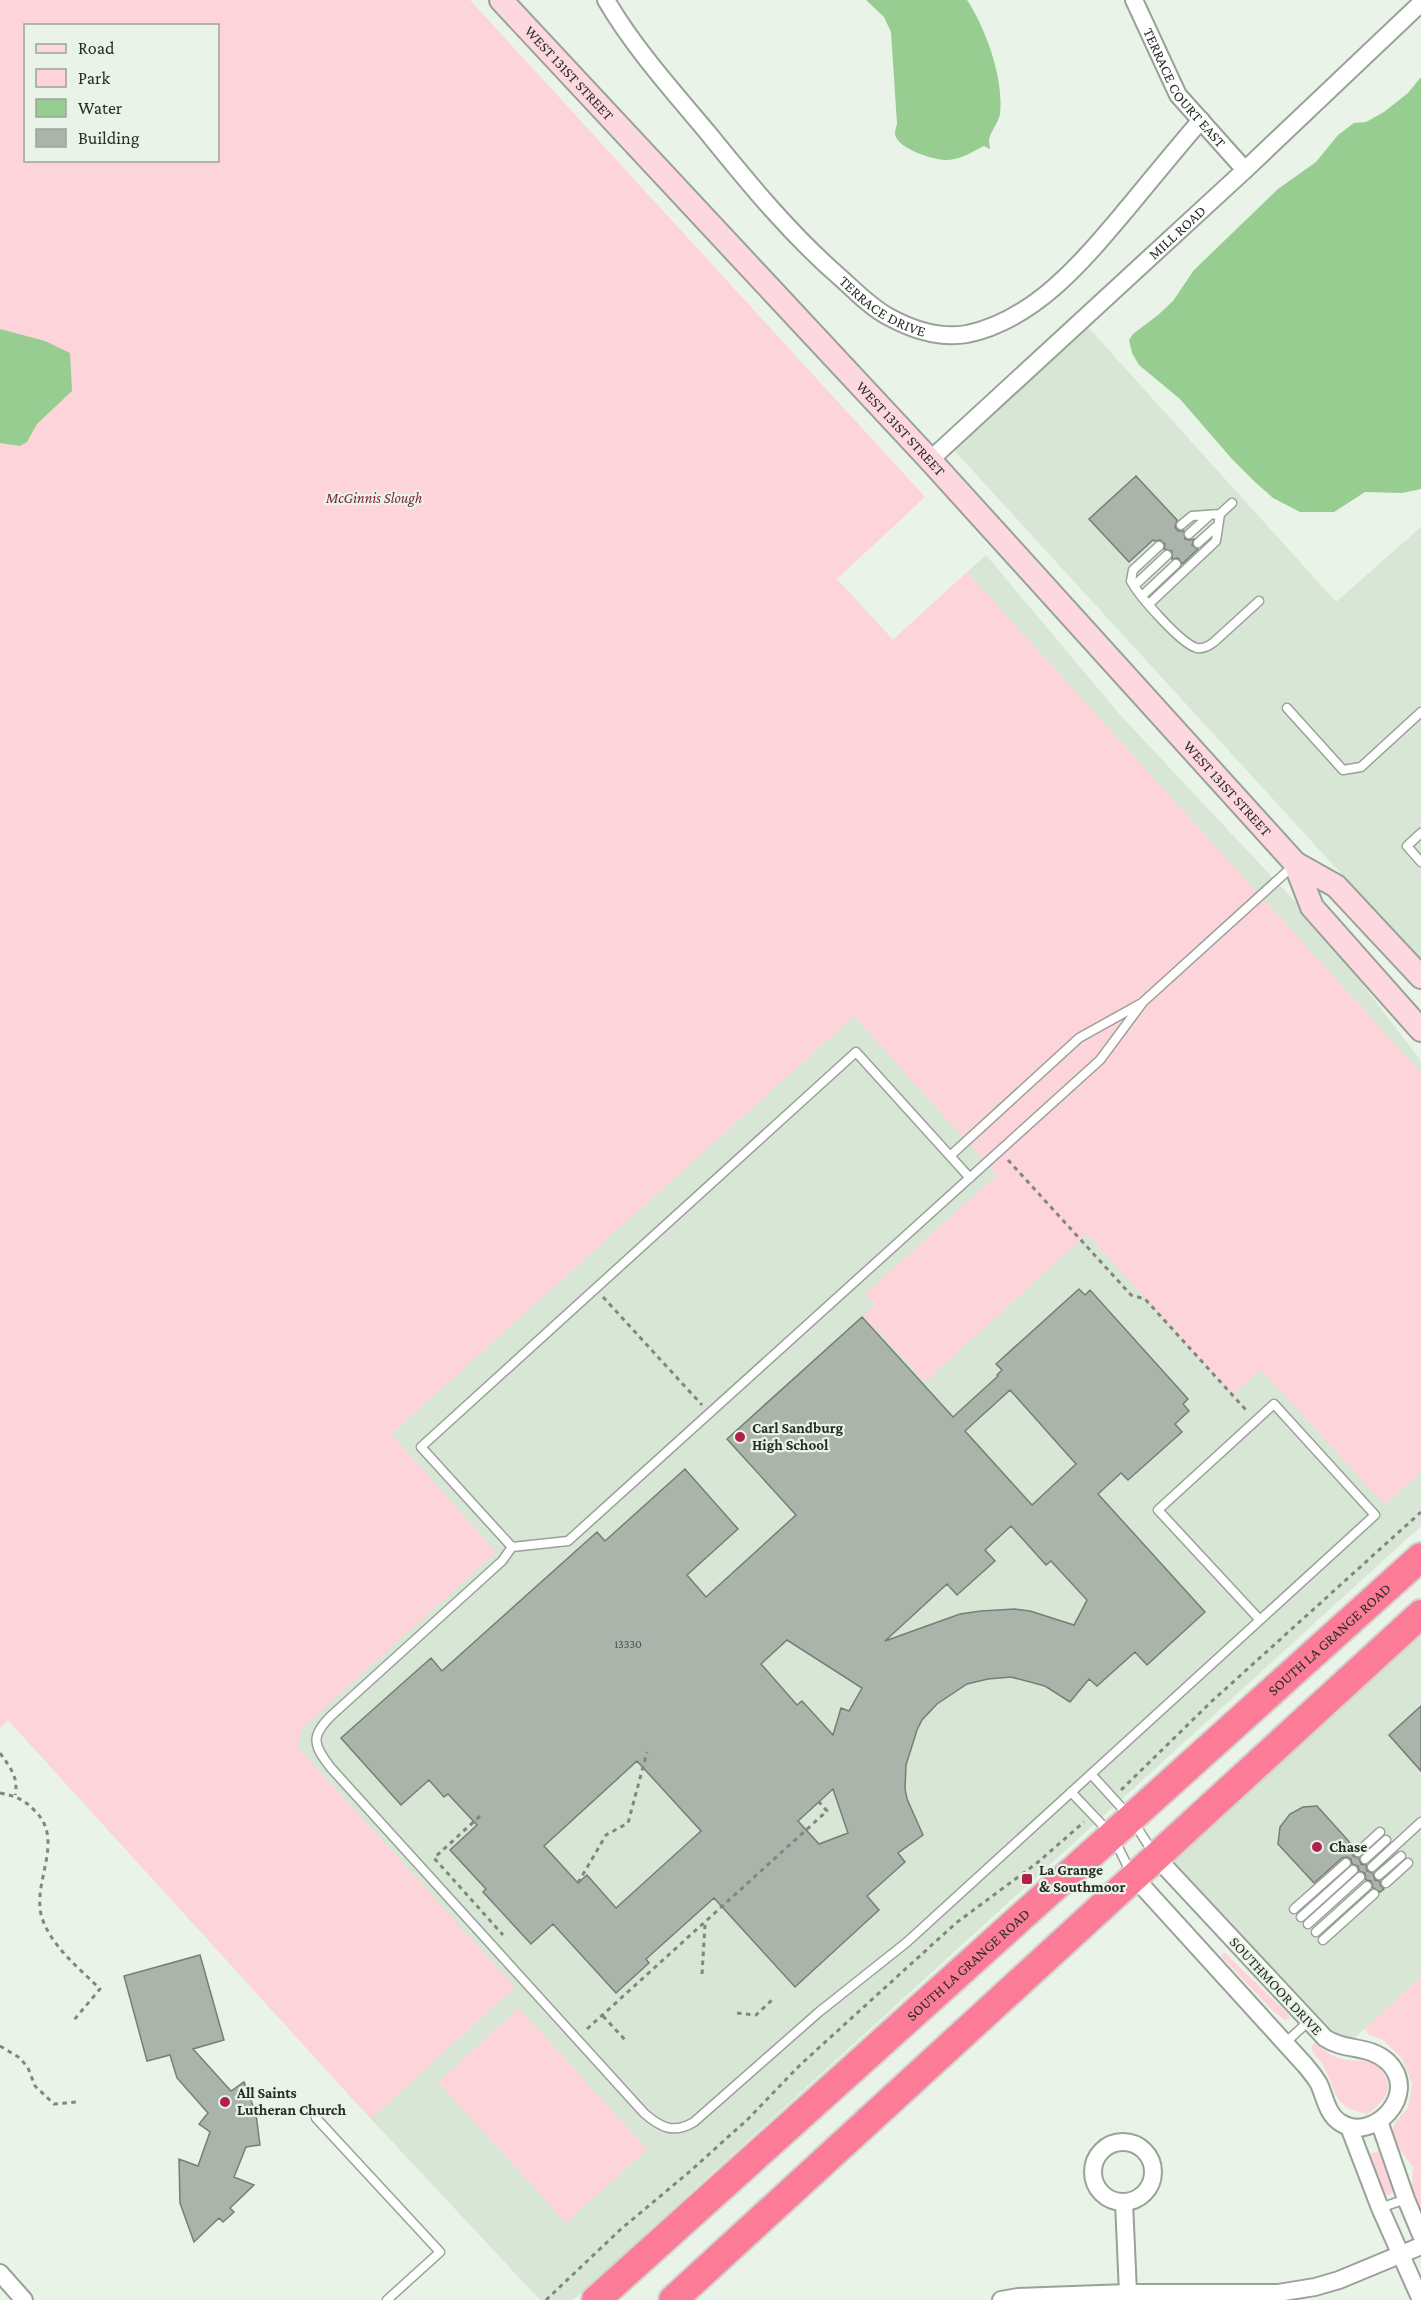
<svg xmlns="http://www.w3.org/2000/svg" width="1421" height="2300" font-family="'Crimson Pro',serif">
  <rect width="100%" height="100%" fill="#e9f3e7"/>
  <!-- built -->
  <path fill="#d7e6d5" d="M1087,326L1336,602L1421,527V961L953,449Z
    M986,555L1121,716L1317,925L1421,1061V1526L573,2300H540L371,2119L0,1711V1548L836,578L893,640Z
    M1421,1622V1977L1349,2043L1333,2040L1163,1858Z"/>
  <!-- green -->
  <path fill="#fcd4da" fill-rule="evenodd" d="M0,0H470L925,497L837,579L893,640L967,572L1421,1073V1471L1385,1505L1261,1370L1233,1395L1087,1234L925,1382L863,1315L875,1305L865,1294L997,1175L854,1016L391,1434L496,1552L310,1721L301,1730L298,1747L515,1987L371,2119L8,1720L0,1728ZM26,26H218V160H26Z
    M1222,1953H1225L1288,2014L1289,2019L1285,2020L1272,2010L1221,1956Z
    M1421,1977V2216L1412,2190L1413,2167L1390,2136L1396,2121L1408,2108L1412,2083L1402,2058L1383,2040L1368,2034L1365,2028Z
    M519,2008L647,2149L566,2223L438,2082Z
    M1315,2042C1322,2045 1325,2051 1331,2055C1343,2062 1361,2060 1375,2062C1395,2084 1391,2097 1367,2114C1333,2107 1338,2094 1324,2067C1320,2060 1314,2055 1311,2047Z
    M1380,2150L1392,2186L1393,2192L1388,2195L1384,2194L1368,2155Z"/>
  <!-- water -->
  <path fill="#97cd90" d="M866,0H967C986,29 1004,78 1000,114C998,124 990,132 989,140C989,143 990,146 990,149L984,146C972,152 962,159 948,160C936,161 897,149 895,134C895,130 896,127 897,124L891,32L884,17Z
    M1421,77V489L1402,493L1365,492L1334,512H1300L1273,498L1256,483L1232,459L1180,399L1139,365L1132,353L1129,340L1133,334L1158,315L1173,301L1194,270L1278,189L1316,162L1338,135L1354,123L1366,122L1384,112L1408,93Z
    M0,329L45,341L70,353L72,391L37,424L27,442L20,446L0,443Z"/>
  <!-- building -->
  <path fill="#abb4aa" stroke="#767f75" stroke-width="1.5" fill-rule="evenodd" d="M1136,476L1177,520L1175,527L1178,531H1184L1185,539L1190,540L1194,539L1192,545L1198,549L1182,564L1178,558L1172,559V551L1164,549L1165,544L1160,540L1155,541L1153,540L1129,562L1089,519Z
    M1079,1289L1085,1295L1090,1290L1188,1399L1183,1404L1189,1411L1175,1424L1182,1432L1128,1480L1121,1473L1098,1494L1205,1612L1147,1665L1135,1652L1097,1686L1089,1679L1070,1702L1045,1686L1011,1677L988,1679L967,1684L937,1704L922,1720L917,1730L906,1765L905,1789L907,1799L923,1835L898,1853L905,1862L867,1896L879,1910L795,1987L714,1898L646,1959L649,1963L616,1993L553,1924L531,1944L483,1892L486,1889L450,1850L477,1825L448,1794L444,1797L429,1780L401,1805L341,1738L431,1658L442,1671L597,1532L605,1541L685,1469L738,1529L687,1575L706,1597L796,1515L727,1439L862,1317L953,1417L998,1376L997,1375L1002,1370L996,1364ZM1010,1390L1076,1464L1032,1505L965,1431ZM1011,1526L1046,1565L1051,1561L1087,1600L1074,1625L1030,1611L1015,1609L981,1611L960,1614L885,1641L947,1584L957,1595L995,1561L985,1550ZM787,1640L862,1688L849,1711L841,1708L833,1735L802,1701L797,1705L761,1664ZM637,1761L701,1831L616,1908L587,1875L578,1883L544,1846ZM833,1789L848,1833L819,1844L798,1821Z
    M1421,1706V1771L1389,1735Z
    M1317,1806L1354,1847L1352,1851L1353,1856L1359,1858L1361,1864L1366,1865L1367,1871L1373,1873L1375,1880L1380,1881V1885L1384,1889L1380,1892L1373,1888L1371,1881L1366,1880L1365,1873L1359,1871L1358,1866L1352,1864L1351,1859L1347,1857L1342,1858L1314,1883L1278,1844L1280,1827L1290,1814L1303,1807Z
    M200,1955L224,2040L193,2049L231,2091L244,2082L256,2114L260,2145L246,2147L234,2177L254,2185L230,2208L234,2212L223,2222L219,2218L194,2242L180,2203L179,2159L198,2166L210,2132L199,2124L208,2113L177,2078L170,2055L147,2061L124,1976Z"/>
  <g fill="none" stroke-linecap="round" stroke-linejoin="round">
    <!-- lane casing -->
    <g stroke="#98a297" stroke-width="11">
      <path id="lane" d="M1181,525L1192,516L1220,514L1232,503
        M1189,534L1210,515
        M1198,543L1218,525
        M1159,546L1133,570L1131,581C1139,596 1181,644 1197,648C1204,649 1209,646 1214,642L1259,601
        M1134,586L1167,555
        M1142,596L1176,564
        M1149,604L1216,541L1220,514
        M1287,708L1343,770L1361,767L1421,712
        M1421,833L1407,846L1421,862
        M950,1156L1079,1038L1140,1004
        M512,1547L421,1447L856,1052L970,1178
        M1260,1620L1158,1510L1274,1404L1375,1515L907,1942L819,2012L694,2122C674,2134 661,2128 644,2113L331,1768C313,1745 310,1736 332,1715L502,1561L512,1547L568,1541L1100,1060L1143,1002L1293,866
        M1091,1774L1131,1818L1154,1854
        M1071,1792L1112,1835L1131,1873
        M1358,1852L1380,1832
        M1365,1859L1386,1840
        M1372,1867L1421,1822
        M1379,1875L1401,1856
        M1386,1883L1408,1863
        M1294,1909L1346,1863
        M1301,1917L1353,1870
        M1308,1924L1360,1877
        M1316,1932L1367,1886
        M1323,1940L1374,1894
        M1285,2043L1309,2021
        M316,2118L440,2252L387,2300
        M1380,2208L1406,2199"/>
    </g>
    <!-- street casing -->
    <g stroke="#98a297" stroke-width="20">
      <g id="street">
        <path id="s1" d="M606,0C634,48 672,90 708,133C750,185 792,236 843,280C857,293 872,308 889,317C913,330 939,339 967,334C1038,319 1087,256 1131,204C1154,176 1177,148 1201,120"/>
        <path id="s2" d="M1134,0L1178,95L1245,170"/>
        <path id="s3" d="M930,460L1245,170L1421,3"/>
        <path d="M1134,1877L1305,2065C1310,2071 1315,2077 1319,2084C1325,2097 1327,2115 1341,2123C1372,2143 1421,2095 1388,2062C1368,2044 1346,2052 1325,2038L1156,1857"/>
        <path d="M1379,2121L1406,2199L1421,2235"/>
        <path d="M1349,2127L1380,2208L1421,2300"/>
        <circle cx="1123" cy="2172" r="30"/>
        <path d="M1124,2202L1128,2293"/>
        <path d="M0,2273L24,2300"/>
        <path d="M1001,2300L1018,2297L1128,2293H1278L1315,2287L1339,2280L1421,2246"/>
      </g>
    </g>
    <!-- secondary casing -->
    <g stroke="#98a297" stroke-width="26">
      <g id="secondary">
        <path id="s4" d="M501,0L930,460L1295,863L1336,886L1421,977"/>
        <path d="M1295,863L1312,907L1421,1030"/>
      </g>
    </g>
    <!-- highway casing -->
    <g stroke="#d0d1d0" stroke-width="32">
      <g id="highway">
        <path id="s5" d="M596,2300L1421,1557"/>
        <path d="M673,2300L1421,1614"/>
      </g>
    </g>
    <!-- path -->
    <path stroke="#81877f" stroke-width="3" stroke-dasharray="4.5 4.5" stroke-linecap="butt" d="M1008,1160L1131,1295L1145,1299L1246,1410
      M603,1297L702,1405
      M0,1753C10,1767 19,1778 15,1795
      M1121,1790L1211,1702L1421,1512
      M0,1793C16,1796 25,1800 36,1812C65,1842 31,1883 42,1918C52,1947 79,1968 100,1989L73,2021
      M480,1816L434,1858L503,1935
      M578,1883L606,1835L628,1823L647,1752
      M702,1974L705,1925
      M737,2013L756,2015L773,1999
      M603,2016L627,2042
      M587,2029L827,1811L819,1802
      M0,2046L20,2058L28,2068L35,2086L54,2104L77,2102
      M546,2300L621,2229L688,2173L747,2120L800,2065L956,1923L1037,1863L1084,1822"/>
    <!-- lane -->
    <use href="#lane" stroke="#fff" stroke-width="8"/>
    <!-- street -->
    <use href="#street" stroke="#fff" stroke-width="16"/>
    <!-- secondary -->
    <use href="#secondary" stroke="#fed8e0" stroke-width="22"/>
    <!-- highway -->
    <use href="#highway" stroke="#fc7c97" stroke-width="28"/>
  </g>
  <!-- markers -->
  <g fill="#b1204f" stroke="#e9f3e7" stroke-width="2">
    <circle cx="740" cy="1437" r="6"/>
    <circle cx="1317" cy="1847" r="6"/>
    <rect x="1021" y="1873" width="12" height="12" rx="3"/>
    <circle cx="225" cy="2102" r="6"/>
  </g>
  <g text-anchor="middle" dominant-baseline="central" stroke-width="4.5" stroke-linejoin="round" paint-order="stroke">
    <!-- number labels -->
    <g font-size="12" fill="#4a4f48">
      <text x="628" y="1644">13330</text>
    </g>
    <!-- street labels -->
    <g font-size="15" fill="#292d28" stroke="#e9f3e7">
      <text stroke="none"><textPath href="#s4" startOffset="100">WEST 131ST STREET</textPath></text>
      <text stroke="none"><textPath href="#s2" startOffset="102">TERRACE COURT EAST</textPath></text>
      <text stroke="none"><textPath href="#s3" startOffset="336">MILL ROAD</textPath></text>
      <text stroke="none"><textPath href="#s1" startOffset="416">TERRACE DRIVE</textPath></text>
      <text stroke="none"><textPath href="#s4" startOffset="586">WEST 131ST STREET</textPath></text>
      <text stroke="none"><textPath href="#s4" startOffset="1072">WEST 131ST STREET</textPath></text>
      <text stroke="none"><textPath href="#s5" startOffset="987">SOUTH LA GRANGE ROAD</textPath></text>
      <text stroke="none"><textPath href="#s5" startOffset="501">SOUTH LA GRANGE ROAD</textPath></text>
      <text transform="translate(1276 1986) rotate(47)">SOUTHMOOR DRIVE</text>
    </g>
    <!-- park labels -->
    <g font-size="15" font-style="italic" fill="#7e1d39" stroke="#e9f3e7">
      <text x="374" y="498">McGinnis Slough</text>
    </g>
    <!-- poi labels -->
    <g font-size="15" font-weight="bold" fill="#292d28" stroke="#e9f3e7" text-anchor="start">
      <text x="752" y="1428">Carl Sandburg<tspan x="752" dy="17">High School</tspan></text>
      <text x="1329" y="1847">Chase</text>
      <text x="1039" y="1870">La Grange<tspan x="1039" dy="17">&amp; Southmoor</tspan></text>
      <text x="237" y="2093">All Saints<tspan x="237" dy="17">Lutheran Church</tspan></text>
    </g>
  </g>
  <!-- legend -->
  <rect x="24" y="24" width="195" height="138" fill="#e9f3e7" stroke="#9ca49b" stroke-width="1.5"/>
  <rect x="36" y="44" width="30" height="9" fill="#fed8e0" stroke="#9ca49b" stroke-width="1.5"/>
  <text x="78" y="54" font-size="18" fill="#292d28">Road</text>
  <rect x="36" y="69" width="30" height="18" fill="#fcd4da" stroke="#9ca49b" stroke-width="1.5"/>
  <text x="78" y="84" font-size="18" fill="#292d28">Park</text>
  <rect x="36" y="99" width="30" height="18" fill="#97cd90" stroke="#9ca49b" stroke-width="1.5"/>
  <text x="78" y="114" font-size="18" fill="#292d28">Water</text>
  <rect x="36" y="129" width="30" height="18" fill="#abb4aa" stroke="#9ca49b" stroke-width="1.5"/>
  <text x="78" y="144" font-size="18" fill="#292d28">Building</text>
</svg>
